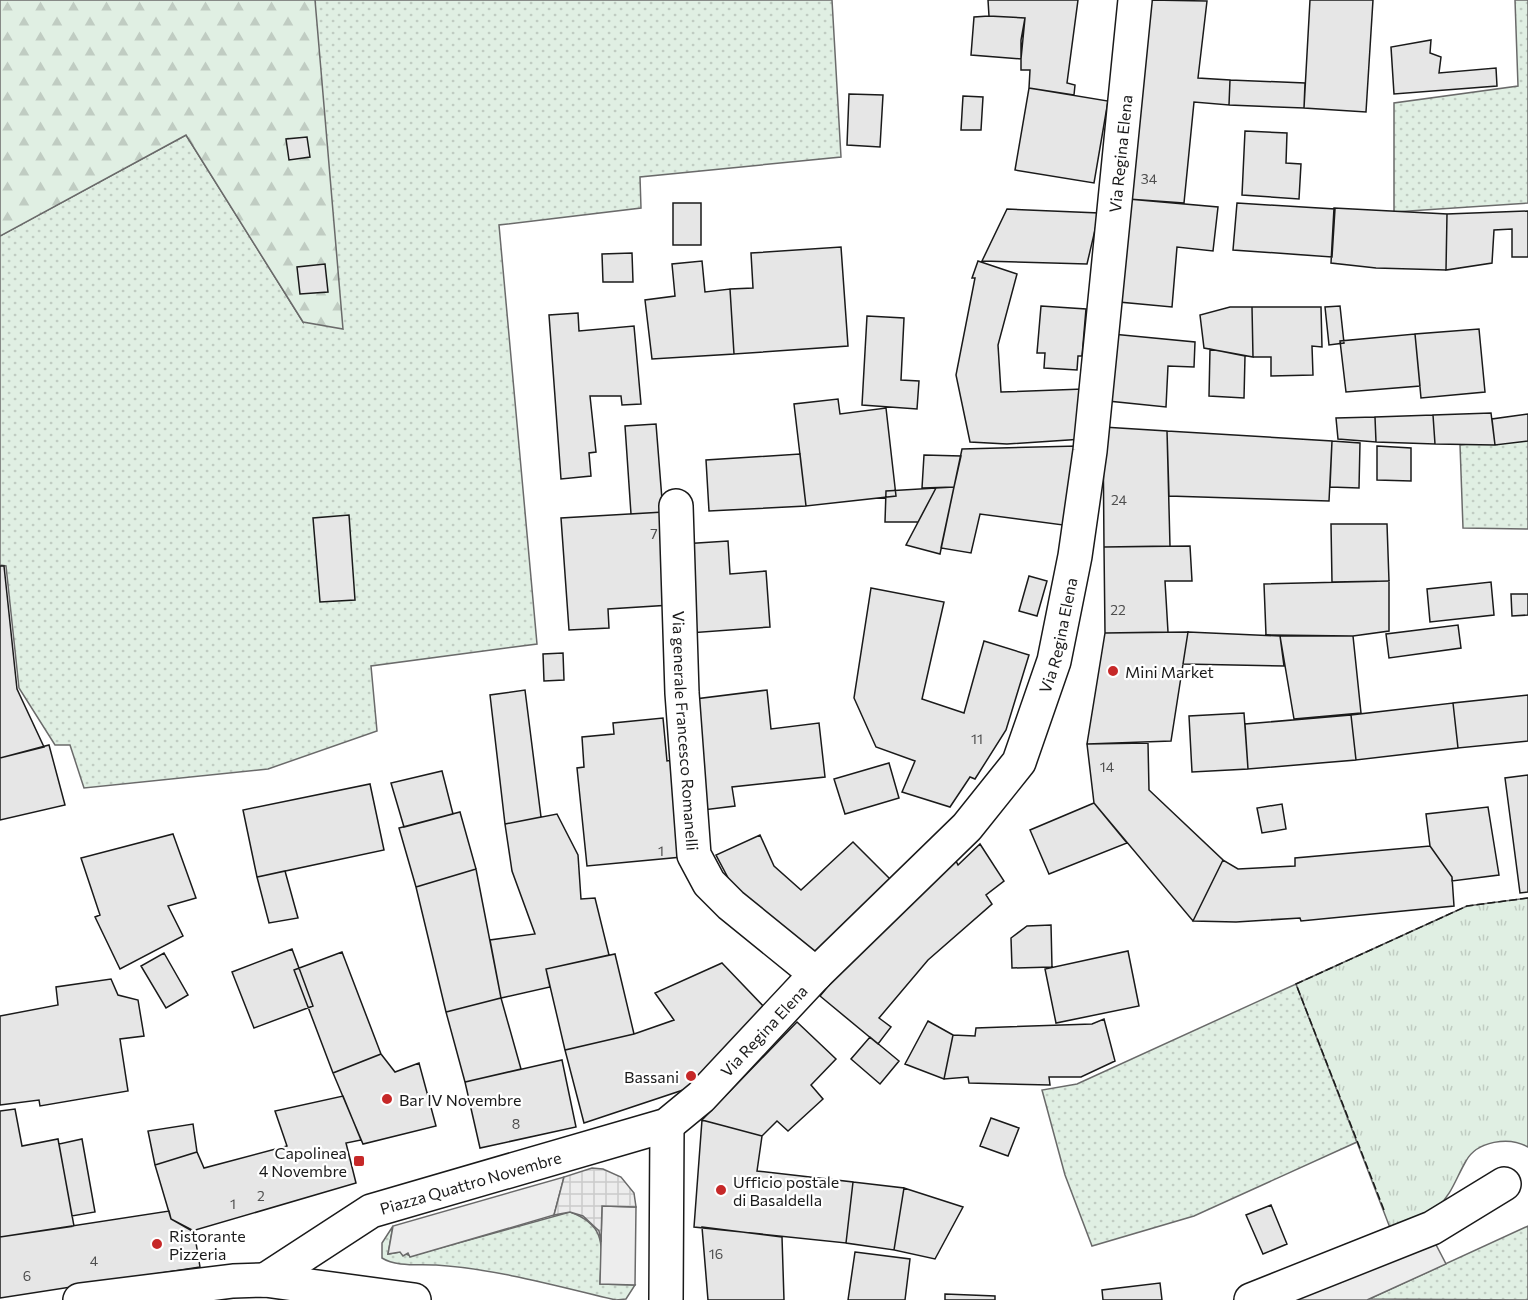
<svg xmlns="http://www.w3.org/2000/svg" width="1528" height="1300" font-family="Commissioner,sans-serif">
  <defs>
    <pattern id="grass-dots" width="8" height="8" patternUnits="userSpaceOnUse" patternTransform="scale(1.5)"><rect width="8" height="8" fill="#e0efe3"/><path d="M2 2h.1M6 6h.1" fill="none" stroke="#c0ccc2" stroke-width="1.8" stroke-linecap="round"/></pattern>
    <pattern id="forest-firs" width="22" height="20" patternUnits="userSpaceOnUse" patternTransform="scale(1.5)"><rect width="22" height="20" fill="#e0efe3"/><path d="M5 1l3.5 6h-7zM16 11l3.5 6h-7z" fill="#c0ccc2"/></pattern>
    <pattern id="park-tufts" width="24" height="20" patternUnits="userSpaceOnUse" patternTransform="scale(1.5)"><rect width="24" height="20" fill="#e0efe3"/><path d="M3 7l-1-3M5 7V3M7 7l1-3M15 17l-1-3M17 17v-4M19 17l1-3" fill="none" stroke="#c0ccc2"/></pattern>
    <pattern id="plaza-grid" width="8" height="8" patternUnits="userSpaceOnUse" patternTransform="scale(1.5)"><rect width="8" height="8" fill="#ededed"/><path d="M0 4h8M4 0v8" fill="none" stroke="#cbcbcb"/></pattern>
  </defs>
  <rect width="100%" height="100%" fill="#fff"/>
  <!-- grass -->
  <path fill="url(#grass-dots)" stroke="#6a6a6a" stroke-width="1.5" d="M315,0H832L841,157L640,177L641,208L499,225L537,644L371,666L377,731L268,769L84,788L70,745H55L19,688L6,566L0,565V236L186,135L303,322Z
    M1515,0H1528V203L1394,212V103L1518,86Z
    M1528,437V529L1463,528L1460,445Z
    M1296,984L1357,1142L1194,1216L1092,1246L1065,1175L1042,1090L1077,1084Z
    M570,1212C609,1226 601,1249 600,1284L635,1285L626,1299L616,1300C557,1286 496,1269 436,1265C419,1264 396,1267 382,1258V1243L393,1226L388,1254L400,1252L411,1256Z
    M1528,1226V1300L1369,1299Z"/>
  <!-- forest -->
  <path fill="url(#forest-firs)" stroke="#6a6a6a" stroke-width="1.5" d="M0,0H315L343,329L303,322L186,135L0,236Z"/>
  <!-- park -->
  <path fill="url(#park-tufts)" stroke="#6a6a6a" stroke-width="1.5" d="M1528,898V1147C1509,1136 1477,1141 1466,1161C1456,1178 1452,1194 1437,1208C1426,1219 1406,1225 1392,1233L1296,984L1467,906Z"/>
  <!-- parking -->
  <path fill="#ededed" stroke="#6a6a6a" stroke-width="1.5" d="M564,1177L554,1215L410,1257L408,1253L403,1256L400,1252L388,1254L393,1226Z
    M602,1206L636,1207L635,1285L600,1284Z
    M1432,1237L1446,1264L1367,1300H1280Z"/>
  <!-- plaza -->
  <path fill="url(#plaza-grid)" stroke="#6a6a6a" stroke-width="1.5" d="M592,1168L603,1169L621,1177L634,1193L636,1207L602,1206L601,1242L599,1231L583,1216L570,1212L554,1215L564,1177Z"/>
  <!-- building -->
  <path fill="#e6e6e6" stroke="#1a1a1a" stroke-width="1.5" d="M988,0H1078L1067,83L1075,85L1074,95L1029,88L1030,70H1021V40L1025,18L989,16Z
    M1149,0L1207,1L1198,78L1230,80L1229,105L1194,102L1184,203L1128,199Z
    M1310,0H1373L1366,112L1304,108Z
    M989,16L1025,18L1021,59L971,55L974,17Z
    M1431,40L1430,53L1441,57L1439,73L1496,68L1497,86L1394,94L1391,47Z
    M1230,80L1305,83L1304,108L1229,105Z
    M1029,88L1108,101L1094,183L1015,170Z
    M849,94L883,95L880,147L847,145Z
    M963,96L983,97L981,130H961Z
    M1245,131L1287,133L1286,163L1301,164L1299,199L1242,195Z
    M307,137L310,157L289,160L286,139Z
    M1128,199L1218,207L1213,251L1177,247L1172,307L1119,302Z
    M673,203H701V245H673Z
    M1237,203L1335,209L1332,257L1233,250Z
    M1334,208L1447,214L1446,270L1376,268L1331,263Z
    M1007,209L1099,213L1087,264L982,261Z
    M1528,211V257H1512V229L1494,230L1492,263L1446,270L1447,214Z
    M841,247L848,346L734,354L730,289L753,288L751,253Z
    M632,253L633,282H603L602,254Z
    M702,261L705,292L730,289L734,354L652,359L645,300L675,296L672,264Z
    M978,261L1017,274L998,345L1001,392L1083,389V439L1007,444L970,442L956,375L975,278H972Z
    M325,264L328,292L300,294L297,267Z
    M1041,306L1086,309L1082,356H1078L1077,370L1044,368L1045,353H1037Z
    M1340,306L1344,343L1329,345L1325,307Z
    M1230,307H1252L1253,357L1204,348L1200,315Z
    M1252,307H1321L1322,347L1312,346L1313,375L1271,376V357H1253Z
    M578,313L579,331L634,326L641,404L622,405L621,396H590L596,452L589,453L591,476L561,479L549,315Z
    M867,316L904,318L901,380L919,381L917,409L862,405Z
    M1479,329L1485,392L1421,398L1415,334Z
    M1112,334L1195,342L1194,367L1168,366L1166,407L1108,401Z
    M1415,334L1420,386L1346,392L1340,341Z
    M1210,349L1245,356L1244,398L1209,396Z
    M838,399L840,414L886,408L896,496L806,506L794,404Z
    M1491,413L1495,445L1435,444L1433,415Z
    M1528,414V441L1495,445L1492,419Z
    M1433,415L1435,444L1376,442L1375,417Z
    M1375,417L1376,442L1338,439L1336,418Z
    M656,424L663,512L631,514L625,426Z
    M1103,427L1167,431L1170,546L1104,547Z
    M1167,431L1332,441L1329,501L1169,496Z
    M1332,441L1360,443L1359,488L1330,487Z
    M1078,446L1063,525L980,514L971,553L941,548L962,449Z
    M1377,446L1411,448V481L1377,480Z
    M800,454L806,506L709,511L706,460Z
    M924,455L961,456L954,487L922,488Z
    M954,487L940,554L906,545L936,488Z
    M936,488L918,522H885L886,491Z
    M663,512L671,605L608,609L609,628L569,630L561,518Z
    M349,515L355,600L320,602L313,518Z
    M1331,524H1387L1389,581L1332,582Z
    M728,541L730,574L766,571L770,627L689,633L682,544Z
    M1190,546L1192,581H1165L1168,632L1105,633L1104,547Z
    M0,566H4L17,689L44,747L0,758Z
    M1029,576L1047,581L1037,616L1019,611Z
    M1389,581V631L1353,636L1266,635L1264,584Z
    M1491,582L1494,615L1430,622L1427,589Z
    M871,588L944,602L922,699L964,713L984,641L1029,655L1006,730L975,779L970,777L950,807L902,792L915,761L876,747L854,698Z
    M1511,594H1528V615L1512,616Z
    M1458,625L1461,648L1389,658L1386,634Z
    M1188,632L1280,636L1284,666L1183,664Z
    M1188,632L1171,741L1087,744L1105,633Z
    M1280,636H1353L1361,713L1294,719Z
    M563,653L564,680L544,681L543,654Z
    M525,690L541,817L505,824L490,695Z
    M767,690L771,729L819,723L825,777L732,787L735,806L703,810L695,699Z
    M1528,695V741L1458,748L1453,703Z
    M1453,703L1458,748L1356,760L1351,715Z
    M1244,713L1248,769L1192,772L1189,716Z
    M1351,715L1356,760L1248,769L1245,724Z
    M663,718L667,761L673,760L682,857L587,866L577,768L584,767L582,737L614,734L613,723Z
    M1148,743L1149,790L1223,860L1193,921L1094,803L1087,744Z
    M49,745L65,805L0,820V758Z
    M889,763L899,798L845,814L834,779Z
    M442,771L453,814L404,827L391,783Z
    M1528,775V892L1520,893L1505,778Z
    M370,784L384,850L257,877L243,810Z
    M1094,803L1127,843L1049,874L1030,830Z
    M1282,804L1286,829L1262,833L1257,808Z
    M1488,807L1499,875L1452,881V877L1430,846L1426,814Z
    M460,812L476,869L416,887L399,828Z
    M557,814L578,855L581,899L595,898L609,955L546,969L550,987L501,998L490,940L535,934L512,871L505,824Z
    M173,834L196,898L168,906L183,936L120,969L95,917L100,915L81,858Z
    M760,835L774,866L801,890L853,842L893,882L812,960L734,889L716,855Z
    M980,844L1004,881L986,895L992,904L928,960L879,1018L891,1027L878,1044L820,996L879,925L956,861L958,865Z
    M1430,846L1452,877L1454,906L1301,921L1300,918L1236,922L1193,921L1223,860L1238,869L1295,866V858Z
    M476,869L501,998L446,1012L416,887Z
    M285,871L298,918L269,923L257,877Z
    M1051,925L1052,967L1012,968L1011,938L1027,926Z
    M292,949L313,1006L254,1028L232,972Z
    M1128,951L1139,1006L1056,1023L1045,969Z
    M342,952L381,1054L333,1073L294,970Z
    M164,953L188,995L166,1008L141,966Z
    M615,954L634,1034L565,1050L546,969Z
    M722,963L767,1010L698,1085L584,1123L565,1050L634,1034L674,1020L655,993Z
    M111,979L118,995L138,1000L144,1036L120,1039L128,1091L40,1106L39,1100L0,1105V1016L58,1005L56,987Z
    M501,998L521,1069L465,1082L446,1012Z
    M1104,1019L1115,1061L1081,1077H1049L1050,1085L969,1083L968,1077L944,1079L953,1035L975,1036L976,1028L1092,1024Z
    M928,1021L953,1035L944,1079L905,1064Z
    M797,1022L836,1059L811,1085L823,1099L788,1131L777,1121L762,1136L702,1120Z
    M870,1037L899,1061L880,1084L851,1059Z
    M381,1054L395,1072L419,1063L436,1126L363,1144L333,1073Z
    M562,1060L576,1127L480,1148L465,1082Z
    M343,1096L361,1140L346,1143L356,1183L192,1231L171,1219L155,1165L197,1152L204,1168L287,1146L275,1111Z
    M15,1109L22,1146L58,1139L74,1226L0,1237V1111Z
    M991,1118L1019,1128L1008,1156L980,1146Z
    M702,1120L762,1136L757,1171L853,1182L846,1243L694,1227Z
    M193,1124L197,1152L155,1165L148,1131Z
    M82,1139L95,1212L72,1216L59,1144Z
    M853,1182L904,1188L894,1250L846,1243Z
    M904,1188L963,1207L935,1259L894,1250Z
    M1271,1205L1287,1244L1263,1254L1246,1215Z
    M169,1211L171,1219L194,1231L200,1267L0,1298V1237Z
    M702,1227L782,1237L784,1300H708Z
    M855,1252L910,1259L905,1300H848Z
    M1160,1283L1162,1300H1103L1102,1290Z
    M945,1294L995,1296V1300H945Z"/>
  <g fill="none" stroke-linecap="round" stroke-linejoin="round">
    <!-- minor casing -->
    <g stroke="#1a1a1a" stroke-width="36">
      <g id="minor">
        <path id="s1" d="M676,506L682,693L694,855L709,883L731,905L816,974"/>
        <path id="s2" d="M265,1280L371,1211L667,1125L701,1097L816,974L967,827L1019,762L1054,661L1075,556L1090,451L1135,0"/>
        <path d="M666,1300L667,1125"/>
        <path d="M1251,1300L1432,1228L1504,1184"/>
      </g>
    </g>
    <!-- secondary casing -->
    <g stroke="#1a1a1a" stroke-width="36">
      <path id="secondary" d="M80,1300L233,1281L265,1280L414,1300"/>
    </g>
    <!-- minor -->
    <use href="#minor" stroke="#fff" stroke-width="33"/>
    <!-- secondary -->
    <use href="#secondary" stroke="#fff" stroke-width="33"/>
    <!-- fence -->
    <path stroke="#1a1a1a" stroke-width="1.5" stroke-dasharray="8 3" stroke-linecap="butt" d="M1384,1210L1296,984L1467,906L1528,898"/>
  </g>
  <!-- markers -->
  <g fill="#c62828" stroke="#fff" stroke-width="2">
    <circle cx="1113" cy="671" r="6"/>
    <circle cx="691" cy="1076" r="6"/>
    <circle cx="387" cy="1099" r="6"/>
    <rect x="353" y="1155" width="12" height="12" rx="3"/>
    <circle cx="721" cy="1190" r="6"/>
    <circle cx="157" cy="1244" r="6"/>
  </g>
  <g text-anchor="middle" dominant-baseline="central" stroke-width="4.5" stroke-linejoin="round" paint-order="stroke">
    <!-- number labels -->
    <g font-size="14" fill="#4d4d4d">
      <text x="1149" y="178">34</text>
      <text x="1119" y="499">24</text>
      <text x="654" y="533">7</text>
      <text x="1118" y="609">22</text>
      <text x="977" y="738">11</text>
      <text x="1107" y="766">14</text>
      <text x="661" y="850">1</text>
      <text x="516" y="1123">8</text>
      <text x="261" y="1195">2</text>
      <text x="233" y="1203">1</text>
      <text x="716" y="1253">16</text>
      <text x="94" y="1260">4</text>
      <text x="27" y="1275">6</text>
    </g>
    <!-- street labels -->
    <g font-size="16" fill="#1a1a1a" stroke="#fff">
      <text stroke="none"><textPath href="#s2" startOffset="1560">Via Regina Elena</textPath></text>
      <text stroke="none"><textPath href="#s2" startOffset="1074">Via Regina Elena</textPath></text>
      <text stroke="none"><textPath href="#s1" startOffset="225">Via generale Francesco Romanelli</textPath></text>
      <text stroke="none"><textPath href="#s2" startOffset="570">Via Regina Elena</textPath></text>
      <text stroke="none"><textPath href="#s2" startOffset="230">Piazza Quattro Novembre</textPath></text>
    </g>
    <!-- poi labels -->
    <g font-size="16" fill="#1a1a1a" stroke="#fff" text-anchor="start">
      <text x="1125" y="671">Mini Market</text>
      <text x="679" y="1076" text-anchor="end">Bassani</text>
      <text x="399" y="1099">Bar IV Novembre</text>
      <text x="347" y="1152" text-anchor="end">Capolinea<tspan x="347" dy="18">4 Novembre</tspan></text>
      <text x="733" y="1181">Ufficio postale<tspan x="733" dy="18">di Basaldella</tspan></text>
      <text x="169" y="1235">Ristorante<tspan x="169" dy="18">Pizzeria</tspan></text>
    </g>
  </g>
</svg>
